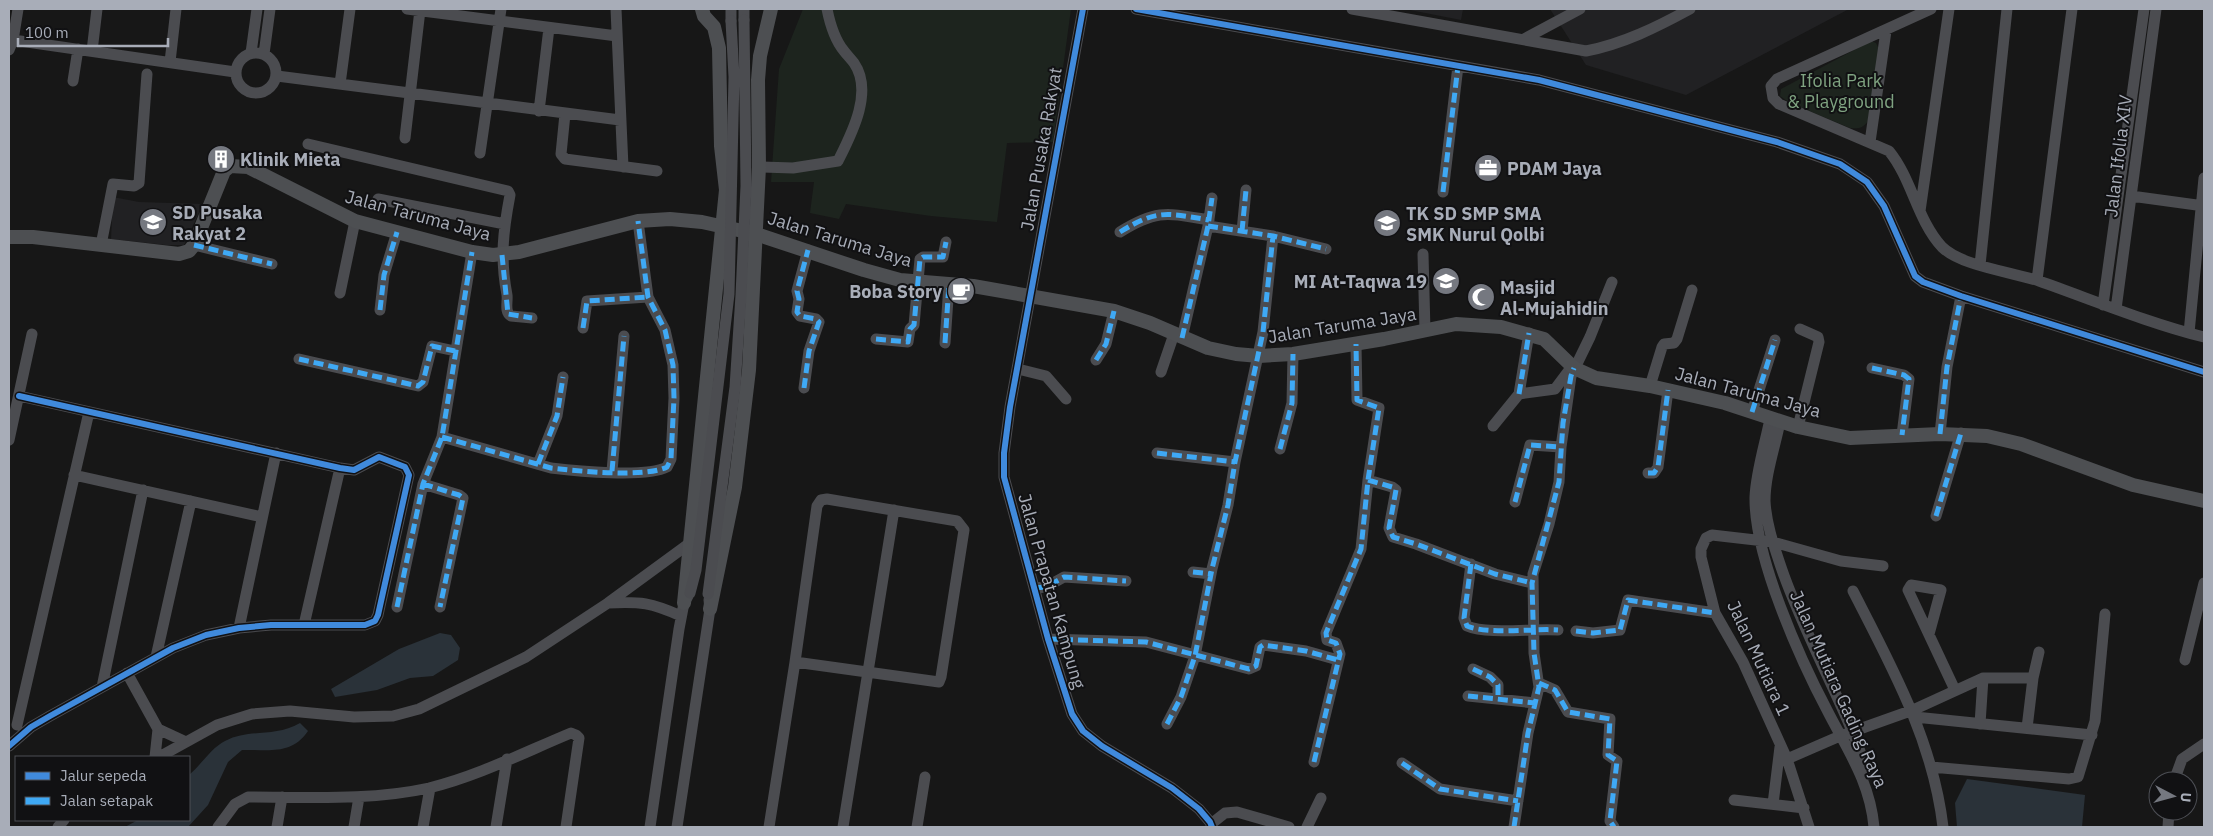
<svg xmlns="http://www.w3.org/2000/svg" width="2213" height="836" font-family="'IBM Plex Sans',sans-serif">
  <rect width="100%" height="100%" fill="#171717"/>
  <!-- built -->
  <path fill="#212123" d="M1405,9H1463L1461,20Z
    M1550,9H1849L1686,95L1586,65Z
    M113,197L139,202L203,204L184,245H166L111,239Z"/>
  <!-- green -->
  <path fill="#1d241e" d="M803,9H1071L1053,142L1007,143L997,222L931,216L846,204L839,219L810,213L814,182H771L779,69Z
    M1871,41L1876,43L1879,49L1868,121C1863,128 1859,129 1850,128L1790,103L1780,96L1781,89Z"/>
  <!-- water -->
  <path fill="#2a3239" d="M440,633L451,635L460,648L458,660L433,676L410,678L377,690L335,697L331,689L399,649Z
    M300,723L308,731C291,756 268,749 242,750L228,762L208,805L188,827H125L138,820H189V775C201,765 211,748 225,741C249,728 274,738 300,723Z
    M1967,779L2085,795L2082,827H1957L1955,803Z"/>
  <g fill="none" stroke-linecap="round" stroke-linejoin="round">
    <!-- minor -->
    <path stroke="#4b4c50" stroke-width="11" d="M407,9L617,36
      M616,9L623,167
      M731,9V21
      M744,9V20
      M1083,9L1010,407L1004,453V477L1048,639L1072,714L1083,731L1102,746L1172,788L1199,809L1210,822L1212,827
      M1136,9L1539,80L1777,142L1840,164L1867,182L1884,206L1915,276L1923,282L1961,296L2204,372
      M1352,9L1586,51C1623,44 1657,27 1690,9
      M1931,9L1777,79L1771,86L1773,98L1779,104L1889,151C1912,179 1917,220 1942,247C1961,266 2012,272 2039,281C2093,300 2148,323 2204,337
      M1524,39L1580,9
      M13,40L235,72
      M9,50L13,40L18,9
      M92,51L97,9
      M236 73a20 20 0 1 1 40 0a20 20 0 1 1-40 0Z
      M251,53L257,9
      M264,54L270,9
      M170,62L176,9
      M277,76L620,120
      M73,81L78,49
      M340,84L350,9
      M539,111L549,28
      M565,114L561,154L565,159L657,171
      M405,138L420,10
      M1870,142L1886,31
      M308,144L508,191L510,195C503,232 500,258 507,295C508,302 504,312 511,316L532,318
      M480,153L501,9
      M759,167L793,168L838,161C851,135 874,92 854,63C851,59 847,55 844,51C834,39 830,24 827,9
      M1443,192L1458,66
      M2131,196L2204,206
      M378,199L505,224
      M1920,211L1949,9
      M1208,226L1273,236L1326,249
      M1242,231L1246,190
      M1120,232C1157,209 1167,213 1209,220
      M101,245L113,184L134,186L139,183L147,74
      M194,245L272,264
      M1423,254L1425,331
      M1980,265L2007,9
      M2037,280L2072,9
      M340,293L355,221
      M2103,305L2144,9
      M2116,309L2156,9
      M380,310L384,275L397,232
      M583,328L587,301L648,297
      M2189,333L2204,178
      M1182,338L1208,226L1212,198
      M876,339L908,342L910,329L914,325L920,259L923,257H943L946,242
      M945,343L949,284
      M299,359L418,386L423,382L432,346L455,351
      M1096,360L1106,344L1114,311
      M1872,368L1904,375L1909,379L1902,435
      M1018,369L1046,376L1066,399
      M1161,372L1174,334
      M1650,386L1662,347L1664,344L1674,343L1677,339L1692,290
      M804,388L809,351L819,322L816,319L800,316L797,312L799,299L797,291L808,250
      M1519,394L1529,333
      M1752,412L1775,340
      M1770,419C1765,444 1756,472 1755,497C1754,557 1800,659 1828,712C1848,751 1870,782 1874,827
      M1780,422C1775,447 1765,475 1765,501C1766,523 1774,546 1781,567C1805,638 1845,703 1868,774
      M1493,426L1519,394L1555,389L1570,369
      M1798,427L1819,342L1818,337L1800,329
      M1940,434L1947,367L1961,296
      M442,437L551,468C576,471 646,478 667,467L671,459L674,398L673,365L665,330L648,297L638,221
      M9,440L32,334
      M1280,449L1292,403L1293,354
      M1157,453L1235,462
      M538,464L557,416L563,377
      M612,471L624,336
      M1648,473H1654L1658,467L1668,390
      M74,475L262,517
      M1368,480L1392,487L1396,490L1389,528L1393,537L1416,544L1495,574L1532,583
      M423,484L459,495L463,498L440,607
      M827,499L957,521L964,530L941,677L939,682L795,662L817,506L821,500Z
      M1515,502L1530,445L1561,447
      M1936,516L1961,433
      M1471,564L1464,618L1467,626C1488,635 1534,628 1558,630
      M1193,572L1211,574
      M1035,588L1046,587L1064,577L1126,581
      M1853,591C1892,667 1933,741 1943,827
      M608,603C640,601 652,603 681,616
      M397,607L423,484L442,437L472,252
      M304,625L340,468
      M239,628L276,453
      M1576,631L1593,633L1620,630L1628,600L1715,613
      M1929,634L1941,590L1911,585L1908,590L1955,690
      M1048,639L1146,642L1249,669L1256,666L1260,647L1263,645L1306,651L1338,660
      M156,657L191,501
      M2185,660L2204,583
      M1473,669L1490,677L1498,685V698
      M127,673L158,729L155,757
      M1539,683L1555,690L1568,712L1610,719L1608,755L1617,761L1610,821L1614,827
      M102,687L143,490
      M1468,696L1535,703
      M1915,717L2092,735
      M1167,724L1181,697L1195,656L1212,569L1228,505L1235,462L1263,332L1273,236
      M1980,724L1983,678
      M17,725L89,412
      M2027,728L2033,678L2039,652
      M158,729L186,742
      M9,746L31,727L50,716L173,648L206,635L239,628L271,625H365L375,621L378,615L409,475L405,467L379,457L354,470L340,468L19,396
      M159,757L217,725L252,714L290,711L354,717L393,716L419,709L526,657L608,603L690,543
      M1787,759L1840,736L1913,710L1983,678H2033
      M1314,762L1340,654L1336,643L1327,640L1326,633L1361,549L1368,480L1379,408L1357,400L1356,344
      M1402,763L1440,789L1518,801
      M1931,767L2069,779L2078,777L2095,721L2105,614
      M2174,781L2182,759L2204,744
      M1734,800L1804,808
      M1773,804L1780,747
      M1211,824L1225,813L1237,812L1289,827
      M58,827L64,820
      M218,827L235,804L248,797C308,797 370,801 429,788C478,776 525,752 571,733L576,735L579,738L566,827
      M277,827L282,797
      M354,827L359,797
      M423,827L430,788
      M496,827L507,759
      M650,827L679,629L684,603L688,596
      M677,827L710,609L709,600
      M769,827L795,662
      M843,827L894,510
      M917,827L925,777
      M1307,827L1321,798
      M1514,827L1528,733L1539,687L1534,653L1533,574L1549,524L1559,482L1561,447L1571,376L1590,337L1612,282
      M1809,827L1787,759L1743,662L1715,613L1701,557V549L1706,538L1712,535L1773,542L1841,561L1883,566
      M2168,827L2169,811"/>
    <!-- major -->
    <path stroke="#4d4f52" stroke-width="14" d="M9,237H33L179,254L189,251L194,245L224,171L230,166L248,167L355,221L472,252L493,255L519,252L638,221L670,219L702,222L756,234L864,270L900,280L973,286L1114,311L1150,323L1208,348L1236,354L1259,356L1293,354L1384,339L1456,324L1501,327L1544,339L1574,368L1596,378L1650,386L1725,403L1798,427L1850,438L1940,434L1987,436L2021,444L2133,485L2204,501
      M684,603L726,190L721,146L719,48L714,27L704,16L702,9
      M710,609L735,487L749,370L759,167L758,80L760,56L771,9"/>
    <!-- minor-bridge -->
    <path stroke="#4b4c50" stroke-width="11" d="M690,593L696,570L729,294L734,77L731,21
      M708,594L735,387L741,295L746,186L744,20"/>
    <!-- quiet -->
    <path stroke="#3fa9f5" stroke-width="5" stroke-dasharray="10 5" stroke-linecap="butt" d="M1443,192L1458,66
      M1208,226L1273,236L1326,249
      M1242,231L1246,190
      M1120,232C1157,209 1167,213 1209,220
      M194,245L272,264
      M502,255L508,314L532,318
      M380,310L384,275L397,232
      M583,328L587,301L648,297
      M1182,338L1208,226L1212,198
      M876,339L908,342L910,329L914,325L920,259L923,257H943L946,242
      M945,343L949,284
      M299,359L418,386L423,382L432,346L455,351
      M1096,360L1106,344L1114,311
      M1872,368L1904,375L1909,379L1902,435
      M804,388L809,351L819,322L816,319L800,316L797,312L799,299L797,291L808,250
      M1519,394L1529,333
      M1752,412L1775,340
      M1940,434L1947,367L1961,296
      M442,437L551,468C576,471 646,478 667,467L671,459L674,398L673,365L665,330L648,297L638,221
      M1280,449L1292,403L1293,354
      M1157,453L1235,462
      M538,464L557,416L563,377
      M612,471L624,336
      M1648,473H1654L1658,467L1668,390
      M1368,480L1392,487L1396,490L1389,528L1393,537L1416,544L1495,574L1532,583
      M423,484L459,495L463,498L440,607
      M1515,502L1530,445L1561,447
      M1936,516L1961,433
      M1471,564L1464,618L1467,626C1488,635 1534,628 1558,630
      M1193,572L1211,574
      M1035,588L1046,587L1064,577L1126,581
      M397,607L423,484L442,437L472,252
      M1576,631L1593,633L1620,630L1628,600L1715,613
      M1048,639L1146,642L1249,669L1256,666L1260,647L1263,645L1306,651L1338,660
      M1473,669L1490,677L1498,685V698
      M1539,683L1555,690L1568,712L1610,719L1608,755L1617,761L1610,821L1614,827
      M1468,696L1535,703
      M1167,724L1181,697L1195,656L1212,569L1228,505L1235,462L1263,332L1273,236
      M1314,762L1340,654L1336,643L1327,640L1326,633L1361,549L1368,480L1379,408L1357,400L1356,344
      M1402,763L1440,789L1518,801
      M1514,827L1528,733L1539,687L1534,653L1532,583L1559,482L1563,423L1571,376L1574,368"/>
    <!-- cycleway casing -->
    <g stroke="#111113" stroke-width="9">
      <path id="cycleway" d="M1083,9L1010,407L1004,453V477L1048,639L1072,714L1083,731L1102,746L1172,788L1199,809L1210,822L1212,827
        M1136,9L1539,80L1777,142L1840,164L1867,182L1884,206L1915,276L1923,282L1961,296L2204,372
        M9,746L31,727L50,716L173,648L206,635L239,628L271,625H365L375,621L378,615L409,475L405,467L379,457L354,470L340,468L19,396"/>
    </g>
    <!-- cycleway -->
    <use href="#cycleway" stroke="#408adc" stroke-width="6"/>
  </g>
  <!-- icons -->
  <defs>
    <g id="building-disc" transform="scale(1.4375)"><circle r="9.5" fill="#757880" stroke="#111113"/><path d="M-4-6H4V6H1V3H-1V6H-4ZM-2.5-4.3h1.7v1.8h-1.7ZM.8-4.3h1.7v1.8H.8ZM-2.5-1h1.7V.8h-1.7ZM.8-1h1.7V.8H.8Z" fill="#fff"/></g>
    <g id="office-disc" transform="scale(1.4375)"><circle r="9.5" fill="#757880" stroke="#111113"/><path d="M-6-3h4V-5.5h4V-3h4V5H-6ZM-1-4.5V-3h2v-1.5ZM-6 0V1H6V0Z" fill="#fff"/></g>
    <g id="school-disc" transform="scale(1.4375)"><circle r="9.5" fill="#757880" stroke="#111113"/><path d="M0-5L7-2L0 1L-7-2ZM-4 1L0 2.5L4 1V4Q0 6-4 4Z" fill="#fff"/></g>
    <g id="cafe-disc" transform="scale(1.4375)"><circle r="9.5" fill="#757880" stroke="#111113"/><path d="M-5.5-4.5H6V0H3Q3 3.5 0 3.5H-2.5Q-5.5 3.5-5.5 0ZM3-3.2v2h1.7v-2ZM-6 4.5H4V6H-6Z" fill="#fff"/></g>
    <g id="mosque-disc" transform="scale(1.4375)"><circle r="9.5" fill="#757880" stroke="#111113"/><path d="M3.5-4.9A6 6 0 1 0 3.5 4.9A5 5 0 1 1 3.5-4.9Z" fill="#fff"/></g>
  </defs>
  <g fill-rule="evenodd">
    <use href="#building-disc" x="221" y="159"/>
    <use href="#office-disc" x="1488" y="168"/>
    <use href="#school-disc" x="153" y="222"/>
    <use href="#school-disc" x="1387" y="223"/>
    <use href="#school-disc" x="1446" y="281"/>
    <use href="#cafe-disc" x="961" y="291"/>
    <use href="#mosque-disc" x="1481" y="297"/>
  </g>
  <g text-anchor="middle" dominant-baseline="central" stroke-width="4" stroke-linejoin="round" paint-order="stroke">
    <!-- park labels -->
    <g font-size="18" fill="#7fa381" stroke="#111113">
      <text x="1841" y="80">Ifolia Park<tspan x="1841" dy="21">&amp; Playground</tspan></text>
    </g>
    <!-- street labels -->
    <g font-size="18" fill="#a8adb8" stroke="#111113">
      <text transform="translate(1041 149) rotate(-80)">Jalan Pusaka Rakyat</text>
      <text transform="translate(2118 156) rotate(-83)">Jalan Ifolia XIV</text>
      <text transform="translate(418 215) rotate(15)">Jalan Taruma Jaya</text>
      <text transform="translate(840 239) rotate(17)">Jalan Taruma Jaya</text>
      <text transform="translate(1342 325) rotate(-9)">Jalan Taruma Jaya</text>
      <text transform="translate(1748 392) rotate(15)">Jalan Taruma Jaya</text>
      <text transform="translate(1052 591) rotate(74)">Jalan Prapatan Kampung</text>
      <text transform="translate(1759 658) rotate(65)">Jalan Mutiara 1</text>
      <text transform="translate(1839 689) rotate(66)">Jalan Mutiara Gading Raya</text>
    </g>
    <!-- poi labels -->
    <g font-size="18" font-weight="bold" fill="#a8adb8" stroke="#111113" text-anchor="start">
      <text x="240" y="159">Klinik Mieta</text>
      <text x="1507" y="168">PDAM Jaya</text>
      <text x="172" y="212">SD Pusaka<tspan x="172" dy="21">Rakyat 2</tspan></text>
      <text x="1406" y="213">TK SD SMP SMA<tspan x="1406" dy="21">SMK Nurul Qolbi</tspan></text>
      <text x="1427" y="281" text-anchor="end">MI At-Taqwa 19</text>
      <text x="1500" y="287">Masjid<tspan x="1500" dy="21">Al-Mujahidin</tspan></text>
      <text x="942" y="291" text-anchor="end">Boba Story</text>
    </g>
  </g>
  <!-- border -->
  <rect width="2213" height="836" fill="none" stroke="#a8adb8" stroke-width="20"/>
  <!-- legend -->
  <rect x="15" y="756" width="175" height="65" fill="#111113" stroke="#4d4f55"/>
  <rect x="25" y="772" width="25" height="8" fill="#408adc" stroke="#4d4f55"/>
  <text x="60" y="781" font-size="15" fill="#a8adb8">Jalur sepeda</text>
  <rect x="25" y="797" width="25" height="8" fill="#3fa9f5" stroke="#4d4f55"/>
  <text x="60" y="806" font-size="15" fill="#a8adb8">Jalan setapak</text>
  <!-- north arrow -->
  <g transform="translate(2173 796) rotate(96)"><circle r="24" fill="#111113" stroke="#4d4f55"/>
  <path d="M0-4L9 19L0 12L-9 19Z" fill="#757880"/>
  <text y="-8" font-size="14" font-weight="bold" text-anchor="middle" fill="#a8adb8">U</text>
  </g>
  <!-- scale -->
  <path d="M18 38v8h150v-8" fill="none" stroke="#a8adb8" stroke-width="2.5"/>
  <text x="25" y="38" font-size="15" fill="#a8adb8" stroke="#111113" stroke-width="4" paint-order="stroke">100 m</text>
</svg>
